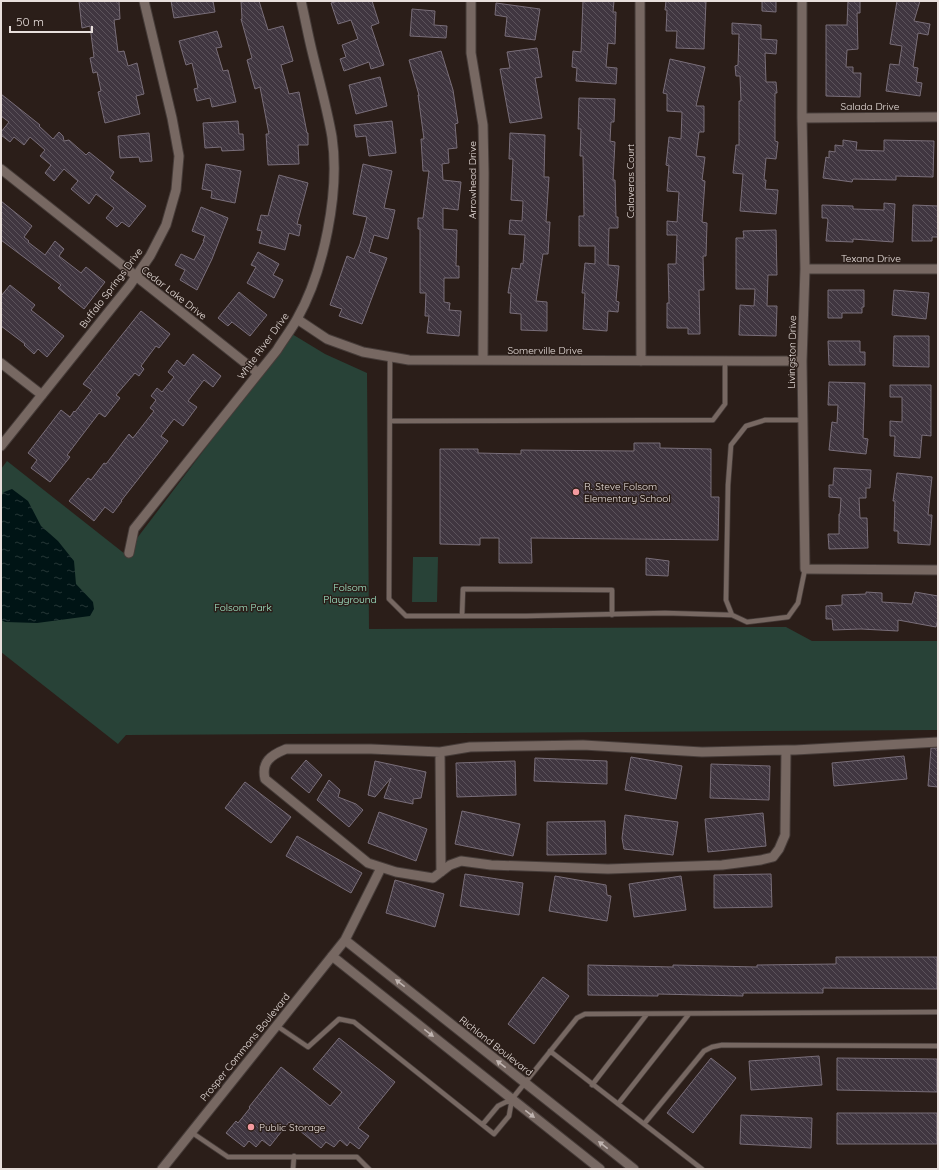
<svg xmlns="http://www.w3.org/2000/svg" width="939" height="1170" font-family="Quicksand,sans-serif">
  <defs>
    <pattern id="water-ripples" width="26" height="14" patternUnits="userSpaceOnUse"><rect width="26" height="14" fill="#001415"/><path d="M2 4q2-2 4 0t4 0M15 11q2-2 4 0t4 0" fill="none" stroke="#253636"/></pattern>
    <pattern id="building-back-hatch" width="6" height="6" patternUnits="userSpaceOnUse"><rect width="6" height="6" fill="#403640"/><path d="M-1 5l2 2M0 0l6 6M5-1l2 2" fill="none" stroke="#5c535b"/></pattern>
  </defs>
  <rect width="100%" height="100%" fill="#2b1e19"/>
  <!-- green -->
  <path fill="#284237" d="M292,334L325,354L367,373L369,629L786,627L812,641H938V730L126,735L118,744L1,652V469L7,461L125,554Z
    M413,557H438L437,602H412Z"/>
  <!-- water -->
  <path fill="url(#water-ripples)" d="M12,489L28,501L41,526L58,541L74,561L76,584L93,602L94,609L90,616L37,623L5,622L1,620V496L4,492Z"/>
  <!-- building -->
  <path fill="url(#building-back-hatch)" stroke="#796e79" d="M79,1H119L120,19L114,20L118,52L124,51L128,66L137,63L144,94L136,96L140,114L105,123L98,92L101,91L97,72L93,73L90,58L94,57L90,26L82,28Z
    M171,1H213L215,12L174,18Z
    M241,1H259L268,30L283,26L293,61L281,65L289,94L299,92L307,133H308V145H298L299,164L268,165L266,134H269L260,87L255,89L247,60L252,58L241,19H242Z
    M338,1H372L379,23L371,26L384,65L371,69L369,62L344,71L340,59L346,57L342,45L358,39L351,20L338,24L331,3Z
    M583,1H614L613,12H616L615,44L608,43L606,67L617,68L616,84L576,81L577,68L572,67L573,51L581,52Z
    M666,1H706L704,49L676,48L677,31H666L667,10H665Z
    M762,1H776V12L762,11Z
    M848,1H860V13H857L858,49L847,50L846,67H853V73H861L860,97L826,96V25H847Z
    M897,1H920L914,21L930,24L928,35L918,33L913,67L918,68L916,82L922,83L920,96L886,91L890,64L899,65L902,46L890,44Z
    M496,3L540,9L535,40L505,36L507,17L495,15Z
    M412,9L435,11L434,25L447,26L446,38L410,36Z
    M732,23L761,25V39L777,40L776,54L765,53L766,82H776L777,93H775V141L778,142L776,159L766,158L764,180H766L765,189L778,190L776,214L740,211L743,174L733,173L736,145H739V101H741L740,76H736L735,66L738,65L739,34H732Z
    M217,31L222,47L216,48L223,71L228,70L236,102L212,107L210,98L197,101L194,89L198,88L192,63L186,65L179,41Z
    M537,48L542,77L535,78L542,118L510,123L500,69L510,68L507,52Z
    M441,51L453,90L458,123L455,124L457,148L448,149L449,163L442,164L443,180L461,182L458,210L443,208V229L457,230L456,266H459V278H444V302L450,303L449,310L461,311L459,336L427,333L429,316H425L426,293H420V229H418V218H423L429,171H423L421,139H424L418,95H419L409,60Z
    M670,59L705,67L696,106H704V132H699L696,156L705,157L702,180L705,181L702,222L707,223L706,256H703L704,290H699L700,334H688V328H667V303H669L668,264H676L677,235H667V221L677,222L679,192L667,191L669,166L666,165L669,137L681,139L682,112L667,111V94L663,93Z
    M380,77L387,106L356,114L349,85Z
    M1,94L40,125L39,126L53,139L59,132L63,136L64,141L69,140L86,155L89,152L114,172L110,178L146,206L129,227L122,222L117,227L106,218L114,208L96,194L89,204L71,189L78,181L64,169L54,181L45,173L51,165L40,156L45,150L30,137L24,145L14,137L10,142L1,135V132L9,122L1,116Z
    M579,98L615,99L614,122H611L610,141L615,142L613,180H615L616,217H618V228H609L608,265L619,266L616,301L619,302L618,312L608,311L607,331L583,329L585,293H582L585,263L595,264V246H579V216H584L583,156H580L581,129H578Z
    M238,121L239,134H243L244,150L222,151L221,147L205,148L203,123Z
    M392,121L396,153L369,156L366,136L356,137L354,125Z
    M149,133L152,161L140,162L139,157L120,158L118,136Z
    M510,133L545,135L544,177H549L546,222H550L548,254H543L536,301L547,302V331L521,330V314L510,313L511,293H508L512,268L520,269L521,263L523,264L525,235L509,234L510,220L522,221L523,201L511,200L513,159H509Z
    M843,140L857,142L856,150L884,151V140L934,141L933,177L896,176V180L853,179L852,182L823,178L826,157L829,158V151L835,152V145L843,146Z
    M206,164L241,171L235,203L211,198L212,191L202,189Z
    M363,164L392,171L384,208L395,210L388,239L374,235L369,252L387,258L362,324L339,316L342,309L330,305L347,256L354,259L360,244L367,217L353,214Z
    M279,175L308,183L297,224L301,225L299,236L289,233L285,250L259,243L262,231L257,230L261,215L268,216Z
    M1,201L32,226L24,237L29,241L28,242L45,255L55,241L64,249L59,256L81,273L86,267L105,282L84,309L58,288L61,285L1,240Z
    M884,203L895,204L893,242L853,239V242L826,241L828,220L827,218H822V205L853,206V209L884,210Z
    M913,205L938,206V237H932V241H912Z
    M201,207L228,218L212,259L197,290L180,280L185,270L175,265L181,254L194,260L204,241H203L205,236L192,231Z
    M776,230L777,275H768L767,306H777L776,336L739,335L740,305L754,306L755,289H736V238H744L743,231Z
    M258,252L279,264L273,275L283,280L274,298L247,283L256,267L251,265Z
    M10,285L35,305L31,310L64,336L47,357L38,349L34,354L24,345L25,344L1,326V296Z
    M828,290H864V307H862V313H842V318H828Z
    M894,290L929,293L926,319L892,315Z
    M239,292L267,315L250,336L232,322L228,326L218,318Z
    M141,311L170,334L159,348L156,346L141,366L144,369L139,376L135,373L116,395L120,398L105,417L99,413L67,455L70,457L50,482L31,468L37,460L28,453L61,410L70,417L74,411L75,412L92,390L83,384Z
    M894,336H929V367L893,366Z
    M828,341H860V352H865V365H829Z
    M193,354L221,376L213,387L204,380L188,401L197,407L183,426L174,419L161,436L168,441L121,501H122L113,513L105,507L94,521L69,501L88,478L91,480L104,463L106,464L129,434L133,438L154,411L150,408L156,400L151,396L157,388L162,392L174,377L168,372L177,360L184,366Z
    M829,382L865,383L863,438L868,439L866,454L829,450L832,422L837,423L838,405H828Z
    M890,385H931V436L922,435L920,458L894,456L895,436H890V421L902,422V397H890Z
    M634,443H660V448L711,449V497H719L718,540L531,538L532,563H499V538H480V545L440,544V449H478V453L521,454V450L634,451Z
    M834,468L871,470L870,488H866V498H859L860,518H867L868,548L829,549L828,534H839V514H840L841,498L829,497V485H833Z
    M897,473L932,477L928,515H932L930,545L898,543V531H894L895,501H893Z
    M646,558L669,561L668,576L646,575Z
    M866,592L882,593V602L912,604L915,592L938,596V618L936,627L898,620V631L861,629L833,630L832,619H826V606L842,605V595L866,594Z
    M931,748H938V787L928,786Z
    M904,756L907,779L834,786L832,763Z
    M631,757L682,766L676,799L625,790Z
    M535,758L607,761V784L534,781Z
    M306,760L322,775L309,793L291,778Z
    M375,761L426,772L421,798L413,799V804L384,798L391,778L375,797L368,795Z
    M515,761L516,795L457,797L456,763Z
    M711,764L770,766L769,800L710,798Z
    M329,780L340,790L338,797L356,804L363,810L349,827L317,800Z
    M245,782L291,817L271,843L225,808Z
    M462,811L520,824L513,856L455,844Z
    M379,812L427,829L416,861L368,843Z
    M763,813L766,846L708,852L705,819Z
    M625,815L678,822L673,855L624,849L622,838Z
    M605,821L606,854L547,855V822Z
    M297,836L362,873L351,893L286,856Z
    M465,874L523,883L519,915L460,906Z
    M771,874L772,907L714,908V875Z
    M555,876L606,885L607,895L611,896L607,921L549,911Z
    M681,876L686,910L634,917L629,884Z
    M395,880L444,894L435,927L386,913Z
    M836,957H937V989L823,988V993H743V996L658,994V996L588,995V965L673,967V965L757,967V965L836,964Z
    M543,977L569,996L534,1044L508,1024Z
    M339,1038L395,1082L358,1128L369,1136L359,1149L350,1142L347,1146L340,1140L334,1147L326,1142L321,1148L289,1122L270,1146L262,1140L256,1147L249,1141L244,1147L226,1133L236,1121L238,1123L250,1108L249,1107L281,1067L330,1106L342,1092L313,1069Z
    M819,1056L822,1085L751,1090L749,1061Z
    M711,1058L736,1078L693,1133L667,1113Z
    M837,1058L937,1059V1092L837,1090Z
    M837,1113H937V1144H837Z
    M741,1115L812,1118L811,1148L740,1144Z"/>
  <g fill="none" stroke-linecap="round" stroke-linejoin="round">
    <!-- lane casing -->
    <g stroke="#463c39" stroke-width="6">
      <path id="lane" d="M390,357L389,599L406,616H526L665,613L732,615L747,622L788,617L798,603L805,569
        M390,421L713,420L725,404V361
        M732,615L726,600L728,485L731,445L746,426L765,420H803
        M462,616L463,589L612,590V615
        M277,1026L308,1047L339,1019L354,1022L494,1134L509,1116L512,1099
        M550,1051L702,1169
        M592,1085L647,1014
        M618,1104L689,1014
        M483,1124L498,1106L512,1099L577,1018L585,1014L938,1012
        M644,1124L704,1051L712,1047L722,1045L938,1046
        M191,1132L228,1157H357L369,1169
        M293,1169L294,1156"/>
    </g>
    <!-- street casing -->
    <g stroke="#463c39" stroke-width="11">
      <path id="street" d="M471,1V53L483,125L484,173L483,360
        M640,1L641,361
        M802,1V118L805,269L802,361L805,569L938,570
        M802,118L938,117
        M1,169L258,373
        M805,269H938
        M297,319L327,339L363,352L409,360L802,361
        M1,363L42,395
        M1,446L130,285L150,256L166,225L176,190L179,156L172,118L144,1
        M129,553L134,529L277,350C283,340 291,330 297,319C324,271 340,192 332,137C327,108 319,80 312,51C308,35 305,18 301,1
        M786,750L785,835L779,849L773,857L761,860L722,865L608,869L491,865L461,861L450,865L433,878L396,872L368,863L265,779C261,762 271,755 286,749H371L440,752L470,747L583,745L702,752L786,750H795L938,742
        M440,752L441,872
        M345,940L634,1169
        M332,956L600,1169
        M162,1169L345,940L381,868"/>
    </g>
    <!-- lane -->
    <use href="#lane" stroke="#776862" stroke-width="4.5"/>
    <!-- street -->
    <use href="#street" stroke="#776862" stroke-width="9"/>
  </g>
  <!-- one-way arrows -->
  <defs><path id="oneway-solid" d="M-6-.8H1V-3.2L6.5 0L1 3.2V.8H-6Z"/></defs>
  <g fill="#c0b5b1">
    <use href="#oneway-solid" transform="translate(400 983) rotate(-142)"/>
    <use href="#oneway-solid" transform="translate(429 1033) rotate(38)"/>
    <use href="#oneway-solid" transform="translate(501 1064) rotate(-142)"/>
    <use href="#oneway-solid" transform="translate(530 1114) rotate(38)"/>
    <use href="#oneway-solid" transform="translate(603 1145) rotate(-142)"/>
  </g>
  <!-- markers -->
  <g fill="#f49a9f" stroke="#2b1e19" stroke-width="1.5">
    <circle cx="576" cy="492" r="4"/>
    <circle cx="251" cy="1127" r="4"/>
  </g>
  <g text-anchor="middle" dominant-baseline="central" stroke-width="3" stroke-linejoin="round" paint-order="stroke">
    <!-- street labels -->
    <g font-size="10" fill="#e8dfdc" stroke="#2b1e19">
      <text x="870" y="106">Salada Drive</text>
      <text transform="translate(472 180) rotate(-90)">Arrowhead Drive</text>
      <text transform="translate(630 181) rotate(-90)">Calaveras Court</text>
      <text x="871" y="258">Texana Drive</text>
      <text transform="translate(111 288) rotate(-53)">Buffalo Springs Drive</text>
      <text transform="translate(174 293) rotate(38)">Cedar Lake Drive</text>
      <text transform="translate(263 346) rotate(-54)">White River Drive</text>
      <text x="545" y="350">Somerville Drive</text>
      <text transform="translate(792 352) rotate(-89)">Livingston Drive</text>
      <text transform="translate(496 1046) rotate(38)">Richland Boulevard</text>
      <text transform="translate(245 1047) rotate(-51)">Prosper Commons Boulevard</text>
    </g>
    <!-- poi labels -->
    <g font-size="10" fill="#e8dfdc" stroke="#2b1e19" text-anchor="start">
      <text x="584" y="486">R. Steve Folsom<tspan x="584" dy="12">Elementary School</tspan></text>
      <text x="259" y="1127">Public Storage</text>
    </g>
    <!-- park labels -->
    <g font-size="10" fill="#a5efce" stroke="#2b1e19">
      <text x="350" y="587">Folsom<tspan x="350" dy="12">Playground</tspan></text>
      <text x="243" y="607">Folsom Park</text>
    </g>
  </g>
  <!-- border -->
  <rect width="939" height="1170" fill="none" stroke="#e8dfdc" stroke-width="4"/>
  <!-- scale -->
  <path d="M10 26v6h82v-6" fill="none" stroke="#e8dfdc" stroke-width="2"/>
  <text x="16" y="26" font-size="12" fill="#e8dfdc" stroke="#2b1e19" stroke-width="3" paint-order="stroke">50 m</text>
</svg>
